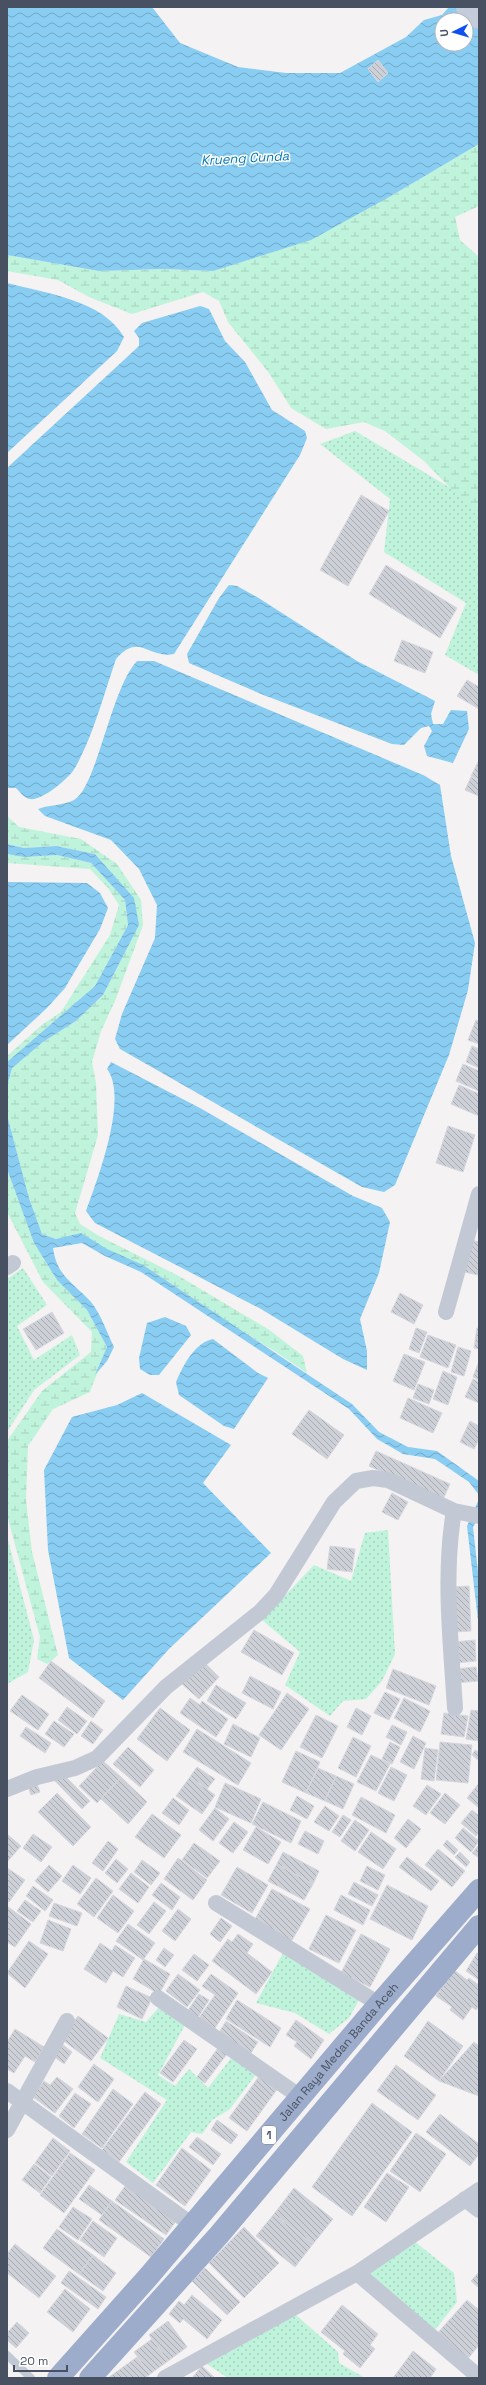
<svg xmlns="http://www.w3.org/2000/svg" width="486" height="2385" font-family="'Space Grotesk',sans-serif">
  <defs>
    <pattern id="green-dots" width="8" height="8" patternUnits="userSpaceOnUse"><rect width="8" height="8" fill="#bff3db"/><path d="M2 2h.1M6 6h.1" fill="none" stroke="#a6d2be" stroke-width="1.8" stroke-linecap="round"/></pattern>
    <pattern id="wetland-marsh" width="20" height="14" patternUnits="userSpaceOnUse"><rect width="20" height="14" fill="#bff3db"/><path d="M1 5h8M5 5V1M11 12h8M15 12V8" fill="none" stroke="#a6d2be"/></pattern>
    <pattern id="water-waves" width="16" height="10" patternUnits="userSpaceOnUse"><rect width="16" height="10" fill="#8acdf2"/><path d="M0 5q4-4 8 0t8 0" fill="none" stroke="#73a9c7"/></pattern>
    <pattern id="building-back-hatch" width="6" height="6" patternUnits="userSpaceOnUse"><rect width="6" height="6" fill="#ced0d7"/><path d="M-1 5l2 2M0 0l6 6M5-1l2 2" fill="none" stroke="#a9abb2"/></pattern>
  </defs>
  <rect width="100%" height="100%" fill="#f4f2f2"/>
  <!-- green -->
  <path fill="url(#green-dots)" d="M355,431L479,505V675L445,655L466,603L384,552L390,499L320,444Z
    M23,1268L47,1305L17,1326L34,1360L72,1335L80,1355L34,1390L7,1432V1279Z
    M388,1530L395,1654L382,1681L366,1699L343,1701L330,1716L285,1685L300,1652L262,1620L314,1565L351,1581L365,1533Z
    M7,1536L34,1640L28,1672L7,1684Z
    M283,1953L360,1998L349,2018L329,2034L295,2013L256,2003Z
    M160,2006L186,2023L158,2075L175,2086L189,2069L208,2088L232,2057L257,2073L230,2109L212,2120L202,2134L191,2132L153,2183L126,2162L167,2100L100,2058L119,2014L146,2022Z
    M414,2241L454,2273L457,2302L434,2331L368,2275Z
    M296,2315L338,2352L339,2363L365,2378H228L207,2364Z"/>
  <!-- wetland -->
  <path fill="url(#wetland-marsh)" d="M479,144V206L455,217L460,240L479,257V511L458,496L424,461L385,431L364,422L326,429L291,408L269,373L228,322L219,301L203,292L132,314L89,297L58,280L7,271V255L99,271L164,269L213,271L391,196Z
    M7,816L19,827L81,839L117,864L141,900L143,925L115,1001L101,1031L92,1062L96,1083L98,1135L75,1213L80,1224L99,1236L177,1275L268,1329L303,1356L307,1373L276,1352L81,1234L56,1239L42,1234L29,1198L7,1115V1086L11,1068L43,1042L76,1021L103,995L138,925L133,898L95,854L56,846L24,848L7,844Z
    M7,854L24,857L57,855L91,863L125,900L128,925L95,986L7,1062V1056L43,1024L61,1012L110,935L119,905L108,888L90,869L7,863Z
    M7,1169L34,1243L57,1280L87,1310L107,1347L90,1392L53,1409L28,1446L26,1500L32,1552L58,1655L47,1664L37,1659L40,1637L7,1515V1441L42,1391L91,1352L92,1332L43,1282L7,1212Z"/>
  <!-- water -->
  <path fill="url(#water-waves)" fill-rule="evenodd" d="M7,7H152L180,43L238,67L286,73H340L406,37L424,20L442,15L449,7H479V144L391,196L311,240L213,271L164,269L99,271L7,255ZM442,20H466V44H442Z
    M7,283C45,293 103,300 124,337L117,351L7,453Z
    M200,306L209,309L225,341L245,362L272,410L305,431L307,438L300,455L174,654C147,659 140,632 116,659C105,691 91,743 73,771C66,780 42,801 30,799C24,798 20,792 16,788H7V468L139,346V338L134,331L142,323Z
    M229,585L237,586L257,597L357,661L435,701L431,714L433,724H443L451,710L467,711L469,729L453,763L427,756L424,746L432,731L429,726L421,728L404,745L392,744L261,694L189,663L187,654L219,598Z
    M137,661H154L423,775L440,785L451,856L475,943L468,990L449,1055L395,1185L384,1192L362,1187L120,1049L115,1039L122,1014L155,938L157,905L139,869L111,840L45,816L38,809C49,805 64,805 74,800C97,787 111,688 137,661Z
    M7,844L24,848L56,846L95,854L134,898L139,925L103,995L76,1021L43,1042L12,1068L7,1086V1062L95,986L128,925L125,900L91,863L57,855L24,857L7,854Z
    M7,882L87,883L100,893L108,908L100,929L65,988L47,1008L7,1045Z
    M111,1062L200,1108L353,1196L382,1208L390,1222L379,1273L360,1319L367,1351V1370L343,1359L261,1309L95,1223L86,1211C97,1180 129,1098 107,1069Z
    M7,1115L29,1198L42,1234L56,1239L81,1233L107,1249L143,1265L352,1404L379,1432L408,1447L437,1451L479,1481V1495L469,1482L435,1459L403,1454L377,1439L349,1409L141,1272L105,1256L82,1243L53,1248C57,1277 74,1283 91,1302C101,1314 107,1333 114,1347L107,1361L95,1375L107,1347L87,1310L57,1280L34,1243L7,1169Z
    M165,1317L186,1326L191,1335L159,1375H150L140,1369L139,1358L147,1323Z
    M213,1339L258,1373L268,1378L234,1429L224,1426L179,1395L176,1382C183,1366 194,1343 213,1339Z
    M142,1393L231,1445L203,1483L271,1553L169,1649L123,1700L69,1658L48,1550L44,1470L72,1417L117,1405Z
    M479,1499V1517L473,1527L479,1581V1629L467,1526Z"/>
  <!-- building -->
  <path fill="url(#building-back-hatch)" stroke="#d6d7de" d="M378,60L388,73L378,82L368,69Z
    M361,495L389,511L348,586L320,570Z
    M386,565L457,608L440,638L369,594Z
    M402,640L433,652L425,673L394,661Z
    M467,680L479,687V709L457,696Z
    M479,760V780L471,776Z
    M471,777L479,781V796L465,790Z
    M476,1020L479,1021V1044L468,1040Z
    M472,1046L479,1049V1068L466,1062Z
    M463,1064L479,1071V1091L456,1081Z
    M459,1085L479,1094V1116L451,1104Z
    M448,1126L475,1135L463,1172L436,1163Z
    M467,1239L479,1242L478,1275L460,1271Z
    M400,1293L423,1305L414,1324L391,1312Z
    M52,1312L64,1333L36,1350L23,1329Z
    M416,1328L427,1332L419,1353L409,1349Z
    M477,1328H479V1349L474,1348Z
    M428,1335L456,1345L448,1368L420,1357Z
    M458,1347L471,1351L464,1376L451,1372Z
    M404,1354L425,1362L414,1390L393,1381Z
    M479,1361V1380L473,1377Z
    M443,1371L457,1377L448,1405L433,1399Z
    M473,1379L479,1382V1403L465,1397Z
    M418,1384L434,1390L429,1404L413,1398Z
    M408,1398L442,1413L433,1433L400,1418Z
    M309,1410L344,1435L327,1459L292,1434Z
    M470,1421L479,1426V1439L474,1449L460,1442Z
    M376,1451L450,1484L443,1499L369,1466Z
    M392,1493L408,1502L398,1520L382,1512Z
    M330,1546L355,1549L352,1572L327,1569Z
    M469,1586L471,1631L453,1632L452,1587Z
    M254,1630L294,1653L282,1675L241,1652Z
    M475,1640L476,1661L456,1663L454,1642Z
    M51,1661L105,1701L93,1718L39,1678Z
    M203,1661L219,1677L199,1699L182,1684Z
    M476,1667L478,1681L456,1683L455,1669Z
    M393,1669L436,1686L429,1705L386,1688Z
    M250,1676L281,1692L273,1709L242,1693Z
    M216,1685L246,1703L236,1719L207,1701Z
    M385,1692L400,1699L389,1720L374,1713Z
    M287,1693L309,1709L281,1750L259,1735Z
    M22,1695L49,1714L38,1730L10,1711Z
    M190,1698L200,1705L202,1701L228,1719L216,1737L180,1713Z
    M404,1698L430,1711L420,1732L394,1718Z
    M67,1707L87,1721L77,1734L58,1720Z
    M160,1708L190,1730L167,1761L137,1739Z
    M356,1708L371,1716L362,1735L347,1727Z
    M471,1710L479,1711V1741L466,1739Z
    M444,1713L468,1716L464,1737L441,1734Z
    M316,1715L338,1726L322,1758L300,1747Z
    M54,1721L74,1734L64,1747L45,1734Z
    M91,1721L103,1730L93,1744L81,1736Z
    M233,1724L260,1738L251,1757L224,1744Z
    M392,1725L407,1732L401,1745L386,1737Z
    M26,1727L51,1743L45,1753L20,1736Z
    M197,1729L251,1763L238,1785L183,1752Z
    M413,1736L426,1743L414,1769L400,1762Z
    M353,1737L371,1746L356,1777L338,1768Z
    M390,1742L400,1747L392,1764L382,1759Z
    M440,1742L472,1745L468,1783L436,1780Z
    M128,1747L154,1770L140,1787L113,1764Z
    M425,1748L438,1750L434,1781L421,1779Z
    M475,1750L479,1752V1761L472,1755Z
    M296,1751L320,1762L306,1793L282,1782Z
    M371,1755L390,1764L376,1791L357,1782Z
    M103,1761L121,1777L97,1803L79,1786Z
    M197,1767L215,1779L207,1789L190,1777Z
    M391,1767L407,1775L394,1801L378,1793Z
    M318,1768L336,1776L325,1801L306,1793Z
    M61,1772L90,1801L82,1809L53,1779Z
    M336,1776L354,1784L343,1809L325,1801Z
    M121,1777L147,1802L128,1824L101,1799Z
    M190,1777L215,1795L202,1814L176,1796Z
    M225,1783L261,1799L251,1823L215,1807Z
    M479,1783V1808L467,1798Z
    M37,1784L40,1792L31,1795L28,1786Z
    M427,1785L441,1794L426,1815L413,1806Z
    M57,1793L91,1827L73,1846L38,1812Z
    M445,1793L460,1805L445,1824L430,1813Z
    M297,1796L314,1806L307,1819L290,1810Z
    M361,1797L395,1815L386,1833L352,1815Z
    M173,1798L189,1810L179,1825L162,1813Z
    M263,1802L301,1821L291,1843L252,1824Z
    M325,1806L339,1816L329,1831L314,1822Z
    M215,1808L229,1819L213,1841L199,1830Z
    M472,1810L479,1816V1832L476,1836L461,1823Z
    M152,1814L181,1835L164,1858L135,1837Z
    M343,1815L351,1820L340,1837L332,1832Z
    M408,1819L421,1829L406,1848L394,1838Z
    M355,1820L369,1830L355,1851L341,1841Z
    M234,1822L248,1832L233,1853L219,1843Z
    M256,1827L281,1842L268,1864L243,1850Z
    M463,1828L479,1841L471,1852L455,1838Z
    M305,1831L324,1841L318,1854L298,1844Z
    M371,1832L396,1849L383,1869L358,1852Z
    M7,1834L21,1846L7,1862Z
    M33,1834L52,1847L41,1862L23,1848Z
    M447,1840L458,1850L454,1855L443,1845Z
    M108,1841L118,1849L103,1871L92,1863Z
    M194,1843L220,1861L207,1878L182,1860Z
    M479,1845V1858L472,1853Z
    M438,1849L465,1871L452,1887L425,1865Z
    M283,1852L319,1871L313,1884L277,1864Z
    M460,1852L470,1862L466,1867L455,1857Z
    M407,1857L439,1881L431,1891L399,1867Z
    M178,1858L207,1880L193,1900L164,1879Z
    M116,1859L128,1869L117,1883L105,1873Z
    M142,1860L160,1873L151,1885L134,1872Z
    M277,1864L313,1884L304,1900L268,1881Z
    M49,1865L62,1876L48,1892L35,1881Z
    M73,1865L91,1878L80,1894L62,1881Z
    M367,1866L385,1875L378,1890L360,1881Z
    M237,1867L268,1885L252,1913L221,1895Z
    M7,1868L25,1880L9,1902L7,1901Z
    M131,1873L149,1887L138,1903L119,1889Z
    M96,1878L113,1891L94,1917L77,1904Z
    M354,1882L378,1895L372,1906L348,1894Z
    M161,1883L180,1897L172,1910L152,1895Z
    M387,1885L428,1906L412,1940L370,1919Z
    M33,1886L53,1900L45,1911L26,1896Z
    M272,1889L310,1909L291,1942L254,1921Z
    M113,1895L134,1911L118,1933L97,1918Z
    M341,1895L370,1910L363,1925L334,1910Z
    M25,1900L41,1911L33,1922L17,1911Z
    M154,1902L166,1911L149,1934L137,1925Z
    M54,1903L82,1913L77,1926L49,1916Z
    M7,1906L31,1924L15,1947L7,1942Z
    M178,1909L191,1919L175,1941L162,1931Z
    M326,1915L356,1930L339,1963L309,1949Z
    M221,1918L232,1926L220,1942L210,1934Z
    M48,1920L71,1929L63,1951L40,1943Z
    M128,1924L155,1943L143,1960L116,1941Z
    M238,1934L253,1944L247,1953L272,1972L256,1994L212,1961L228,1939L232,1942Z
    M361,1934L390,1949L370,1987L341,1973Z
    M29,1941L48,1954L25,1988L7,1973Z
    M100,1943L112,1951L115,1945L135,1958L123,1977L113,1971L106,1983L84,1969Z
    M164,1948L174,1955L165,1967L156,1960Z
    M477,1953L479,1954V1980L466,1971Z
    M194,1954L209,1965L197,1981L182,1970Z
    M144,1959L170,1974L159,1994L133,1979Z
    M454,1970L467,1980L469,1978L479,1985V2006L476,2010L472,2007L463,2020L450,2010L452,2007L436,1996Z
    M178,1974L200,1990L187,2007L166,1991Z
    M211,1974L238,1993L215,2028L199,2018L215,1995L202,1986Z
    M126,1986L152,1998L142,2019L117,2007Z
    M199,1994L209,2000L197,2019L187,2012Z
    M237,2000L281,2028L270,2047L226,2019Z
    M78,2016L108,2038L91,2061L61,2039Z
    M296,2020L324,2040L311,2059L294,2046L297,2042L286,2035Z
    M226,2021L258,2042L249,2056L217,2036Z
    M428,2021L463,2046L439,2081L404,2056Z
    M15,2029L44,2047L35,2062L25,2056L14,2073L7,2069V2042Z
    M184,2040L197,2049L173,2082L160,2073Z
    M474,2042L479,2046V2096L439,2081Z
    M62,2044L72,2052L64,2064L53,2056Z
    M218,2048L227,2054L205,2083L197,2077Z
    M94,2064L114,2079L98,2102L78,2087Z
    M396,2065L436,2095L418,2120L377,2091Z
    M260,2075L278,2088L247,2131L229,2118Z
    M57,2077L73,2089L55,2113L33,2097L44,2081L50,2085Z
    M113,2089L133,2104L102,2148L82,2134Z
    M145,2092L161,2104L119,2162L102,2150Z
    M75,2093L91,2104L74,2128L59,2116Z
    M372,2103L412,2132L352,2216L312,2187Z
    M440,2114L479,2144V2154L470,2166L426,2132Z
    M217,2120L238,2135L231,2144L211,2130Z
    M416,2133L446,2154L420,2192L390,2171Z
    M197,2137L221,2154L213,2165L189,2147Z
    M53,2138L70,2151L52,2176L35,2163Z
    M182,2148L211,2170L185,2206L156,2185Z
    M70,2153L95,2170L64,2213L40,2195Z
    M34,2164L51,2177L40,2193L22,2180Z
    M387,2173L409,2187L386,2222L364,2207Z
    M89,2185L112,2201L102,2215L79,2199Z
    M126,2185L176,2221L166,2235L115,2200Z
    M294,2188L333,2219L313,2244L274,2214Z
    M112,2201L164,2239L151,2257L99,2220Z
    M73,2207L92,2219L78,2240L59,2227Z
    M274,2214L313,2244L295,2267L256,2236Z
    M93,2221L117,2238L104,2257L80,2240Z
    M244,2227L279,2263L244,2298L209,2263Z
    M57,2229L93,2255L79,2274L43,2248Z
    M15,2244L56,2276L39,2298L7,2273V2254Z
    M93,2255L116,2273L103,2291L79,2274Z
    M205,2268L240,2302L227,2315L192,2281Z
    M69,2271L106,2297L98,2309L61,2283Z
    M479,2272V2288L471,2281Z
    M65,2289L90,2309L73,2332L47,2312Z
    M192,2295L222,2320L207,2339L183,2319L180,2323L169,2314L179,2301L184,2305Z
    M467,2300L479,2310V2345L466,2361L436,2335Z
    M342,2305L378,2334L370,2345L375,2349L360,2368L343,2354L345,2351L321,2332Z
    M168,2321L187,2347L168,2361L149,2335Z
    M17,2322L29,2333L16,2348L7,2340V2333Z
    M152,2339L168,2361L150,2374L134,2352Z
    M413,2351L436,2369L430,2378H393Z
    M137,2357L150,2374L145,2378H108Z
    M202,2366L215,2378H192Z"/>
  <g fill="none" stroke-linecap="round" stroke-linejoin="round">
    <!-- service -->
    <path stroke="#c2c9d4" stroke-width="8" d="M7,2355L31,2378"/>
    <!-- minor -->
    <path stroke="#c2c9d4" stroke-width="16" d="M7,1267L13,1263
      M446,1312L479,1194
      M454,1511C443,1575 451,1643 455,1708
      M7,1789L37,1777L75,1768L97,1758L166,1687L260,1612L276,1595L334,1502L356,1481L373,1478L388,1480L454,1511L479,1516
      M216,1903L379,2004
      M158,1998L302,2098
      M7,2091L191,2224
      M7,2130L67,2021
      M465,2199L479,2210
      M357,2273L479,2377
      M165,2378L357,2273L479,2190"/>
    <!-- secondary -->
    <path stroke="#c4ccdb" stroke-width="22" d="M467,7L479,18"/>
    <!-- trunk -->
    <g stroke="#9cacca" stroke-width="22">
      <path id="s1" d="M58,2378L149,2276L379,2004L479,1890"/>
      <path d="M90,2378L219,2235L479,1926"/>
    </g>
  </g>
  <g text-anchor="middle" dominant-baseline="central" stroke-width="3" stroke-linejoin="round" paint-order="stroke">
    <!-- shield labels -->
    <rect fill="#fff" stroke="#7f8590" stroke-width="1" x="262" y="2126" width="14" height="18" rx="3"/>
    <g font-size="11" font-weight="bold" fill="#485161">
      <text x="269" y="2135">1</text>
    </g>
    <!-- street labels -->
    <g font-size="12" fill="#485161" stroke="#fff">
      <text stroke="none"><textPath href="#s1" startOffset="430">Jalan Raya Medan Banda Aceh</textPath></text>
    </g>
    <!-- water labels -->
    <g font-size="13" font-style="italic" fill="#0377b9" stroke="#fff">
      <text transform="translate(245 158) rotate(-3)">Krueng Cunda</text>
    </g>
  </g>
  <!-- border -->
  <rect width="486" height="2385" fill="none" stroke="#485161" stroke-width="16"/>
  <!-- north arrow -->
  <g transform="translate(454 32) rotate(265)"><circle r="19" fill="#ffffff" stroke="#b6b9c0"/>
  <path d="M0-3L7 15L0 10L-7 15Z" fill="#0e4ff2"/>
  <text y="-6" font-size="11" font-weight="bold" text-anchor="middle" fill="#485161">U</text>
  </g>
  <!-- scale -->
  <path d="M14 2365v6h53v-6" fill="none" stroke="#485161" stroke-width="2"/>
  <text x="20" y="2365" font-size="12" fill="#485161" stroke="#ffffff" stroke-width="3" paint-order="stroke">20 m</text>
</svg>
